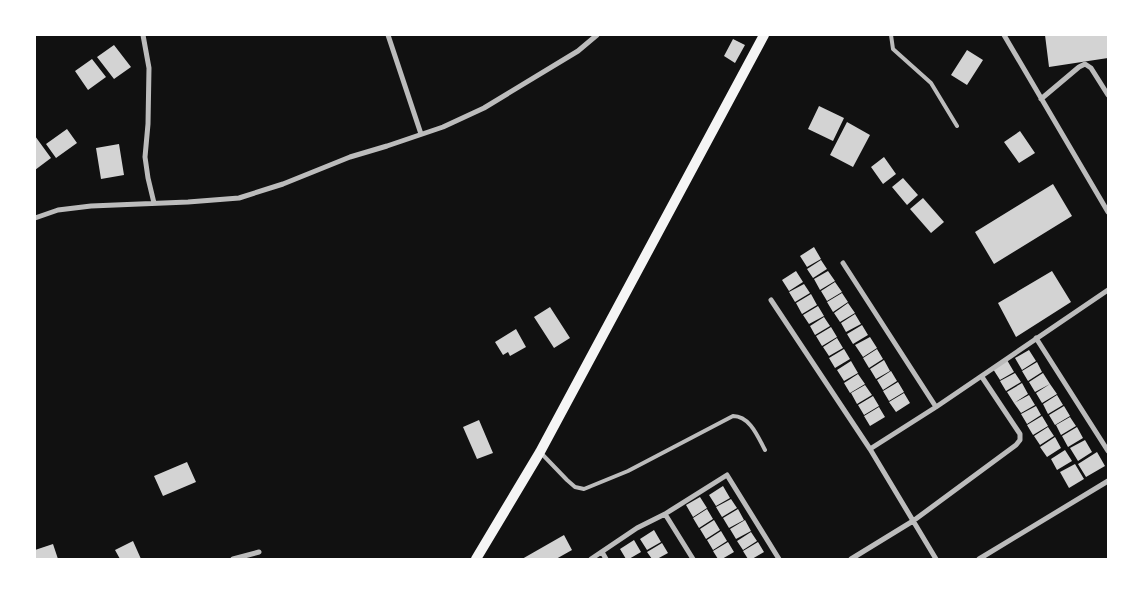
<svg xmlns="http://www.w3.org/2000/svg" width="1143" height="594" font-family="Literata,serif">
  <rect width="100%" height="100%" fill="#111"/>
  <!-- building -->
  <path fill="#d3d3d3" d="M1045,35H1108V58L1049,67Z
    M733,39L745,45L735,63L724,56Z
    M114,45L131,67L114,79L97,57Z
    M967,50L983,60L967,85L951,75Z
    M92,59L106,77L88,90L75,71Z
    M819,106L844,118L833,141L808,129Z
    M847,122L870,135L853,167L830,155Z
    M67,129L77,143L56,158L46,144Z
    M1020,131L1035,153L1019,163L1004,142Z
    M35,136L51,158L35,170Z
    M119,144L124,175L101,179L96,148Z
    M884,157L896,174L883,184L871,167Z
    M903,178L918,195L907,205L892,187Z
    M1053,184L1072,216L994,264L975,232Z
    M923,198L944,222L931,233L910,209Z
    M814,247L821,259L807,267L800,256Z
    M821,260L827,269L813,278L807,269Z
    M796,271L803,282L789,291L782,280Z
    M828,271L835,281L820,290L814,279Z
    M1052,271L1071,302L1016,337L998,303Z
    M835,282L842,292L827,301L821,291Z
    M804,284L810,293L795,302L789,292Z
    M842,293L848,302L833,312L827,302Z
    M811,294L817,305L802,314L796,303Z
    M848,303L855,313L840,322L834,313Z
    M818,306L824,316L809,324L803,315Z
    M550,307L570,338L554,348L534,317Z
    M855,314L861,324L846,332L841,323Z
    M824,317L830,326L815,335L810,326Z
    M862,325L868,335L853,344L847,334Z
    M831,327L837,337L822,346L816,336Z
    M516,329L526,347L510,356L508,352L503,355L495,342Z
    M870,337L877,348L863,357L855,345Z
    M837,338L843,348L829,356L823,347Z
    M844,349L850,359L835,368L829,358Z
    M877,349L883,359L869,368L863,358Z
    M1029,350L1036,361L1022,370L1015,358Z
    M884,360L890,371L876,379L870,369Z
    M1007,360L1014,372L1000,380L993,369Z
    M851,361L858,373L844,381L837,370Z
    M1037,362L1042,372L1028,381L1022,371Z
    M891,371L897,381L883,390L877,380Z
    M1015,373L1021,382L1006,391L1000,381Z
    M1043,373L1050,384L1035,392L1029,382Z
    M858,374L865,384L850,393L844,383Z
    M898,382L904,392L889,401L883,391Z
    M1022,383L1028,394L1014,403L1007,392Z
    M1050,384L1057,394L1042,403L1036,393Z
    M865,385L872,395L857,404L851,393Z
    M904,393L910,403L896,412L889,402Z
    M1029,395L1035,405L1021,413L1014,403Z
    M1057,395L1063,405L1048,414L1043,404Z
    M873,396L879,406L864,415L858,405Z
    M1036,406L1041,415L1027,424L1021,414Z
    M1064,406L1070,416L1055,425L1049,415Z
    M879,407L885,417L870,426L864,416Z
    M1042,416L1048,426L1033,435L1027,425Z
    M1070,417L1076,426L1061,435L1056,425Z
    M479,420L493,453L477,459L463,427Z
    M1048,427L1054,436L1040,445L1034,436Z
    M1077,427L1083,438L1068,447L1062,436Z
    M1055,437L1061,448L1047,457L1040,447Z
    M1085,440L1092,452L1078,461L1070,448Z
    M1065,450L1072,461L1057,470L1051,459Z
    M1097,452L1105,466L1086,477L1078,464Z
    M187,462L196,482L163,496L154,476Z
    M1075,464L1084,479L1069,488L1060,472Z
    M723,486L730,498L716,506L709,495Z
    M700,497L707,508L693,517L686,505Z
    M731,499L737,508L722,517L716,507Z
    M707,509L713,519L699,528L693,518Z
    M738,509L744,520L729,528L723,518Z
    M714,520L720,530L706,539L700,529Z
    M745,520L751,531L736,539L730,529Z
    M654,530L661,542L647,550L640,539Z
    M721,531L727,541L713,550L707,540Z
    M751,532L757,541L743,550L737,541Z
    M564,535L572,550L556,559H522Z
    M634,540L641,552L629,559H626L620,549Z
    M133,541L141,559H120L115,550Z
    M728,542L734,552L722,559H718L713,551Z
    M758,542L764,552L752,559H748L743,551Z
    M662,543L668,553L657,559H652L647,552Z
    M53,544L58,559H35V550Z"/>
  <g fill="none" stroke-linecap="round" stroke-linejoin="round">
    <!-- service -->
    <path stroke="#bcbcbc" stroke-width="4" d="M891,35L893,49L931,83L957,126
      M541,453L567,480L575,487L584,489L628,471L733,416C750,416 758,437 765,450"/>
    <!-- minor -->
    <path stroke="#bcbcbc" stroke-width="5" d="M143,35L149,68L148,124L145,157L148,178L154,203
      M388,35L421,134
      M1004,35L1108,212
      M1041,99L1079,67L1085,64L1091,68L1108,95
      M35,218L58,210L91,206L188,202L239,198L283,184L350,157L387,146L443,127L484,108L578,51L597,35
      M843,263L936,407
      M771,300L870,449L936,559
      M1036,338L1108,451
      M870,449L936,407L1108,290
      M665,514L727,475L779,559
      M602,552L606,559
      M233,559L259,552
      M591,559L637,528L665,514L693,559
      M851,559L913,521L1016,445L1020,440V434L982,377
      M979,559L1108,481"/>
    <!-- secondary -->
    <path stroke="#f5f5f5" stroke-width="10" d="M476,559L540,452L764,35"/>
  </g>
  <!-- border -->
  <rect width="1143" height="594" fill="none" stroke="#ffffff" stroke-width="72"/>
</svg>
